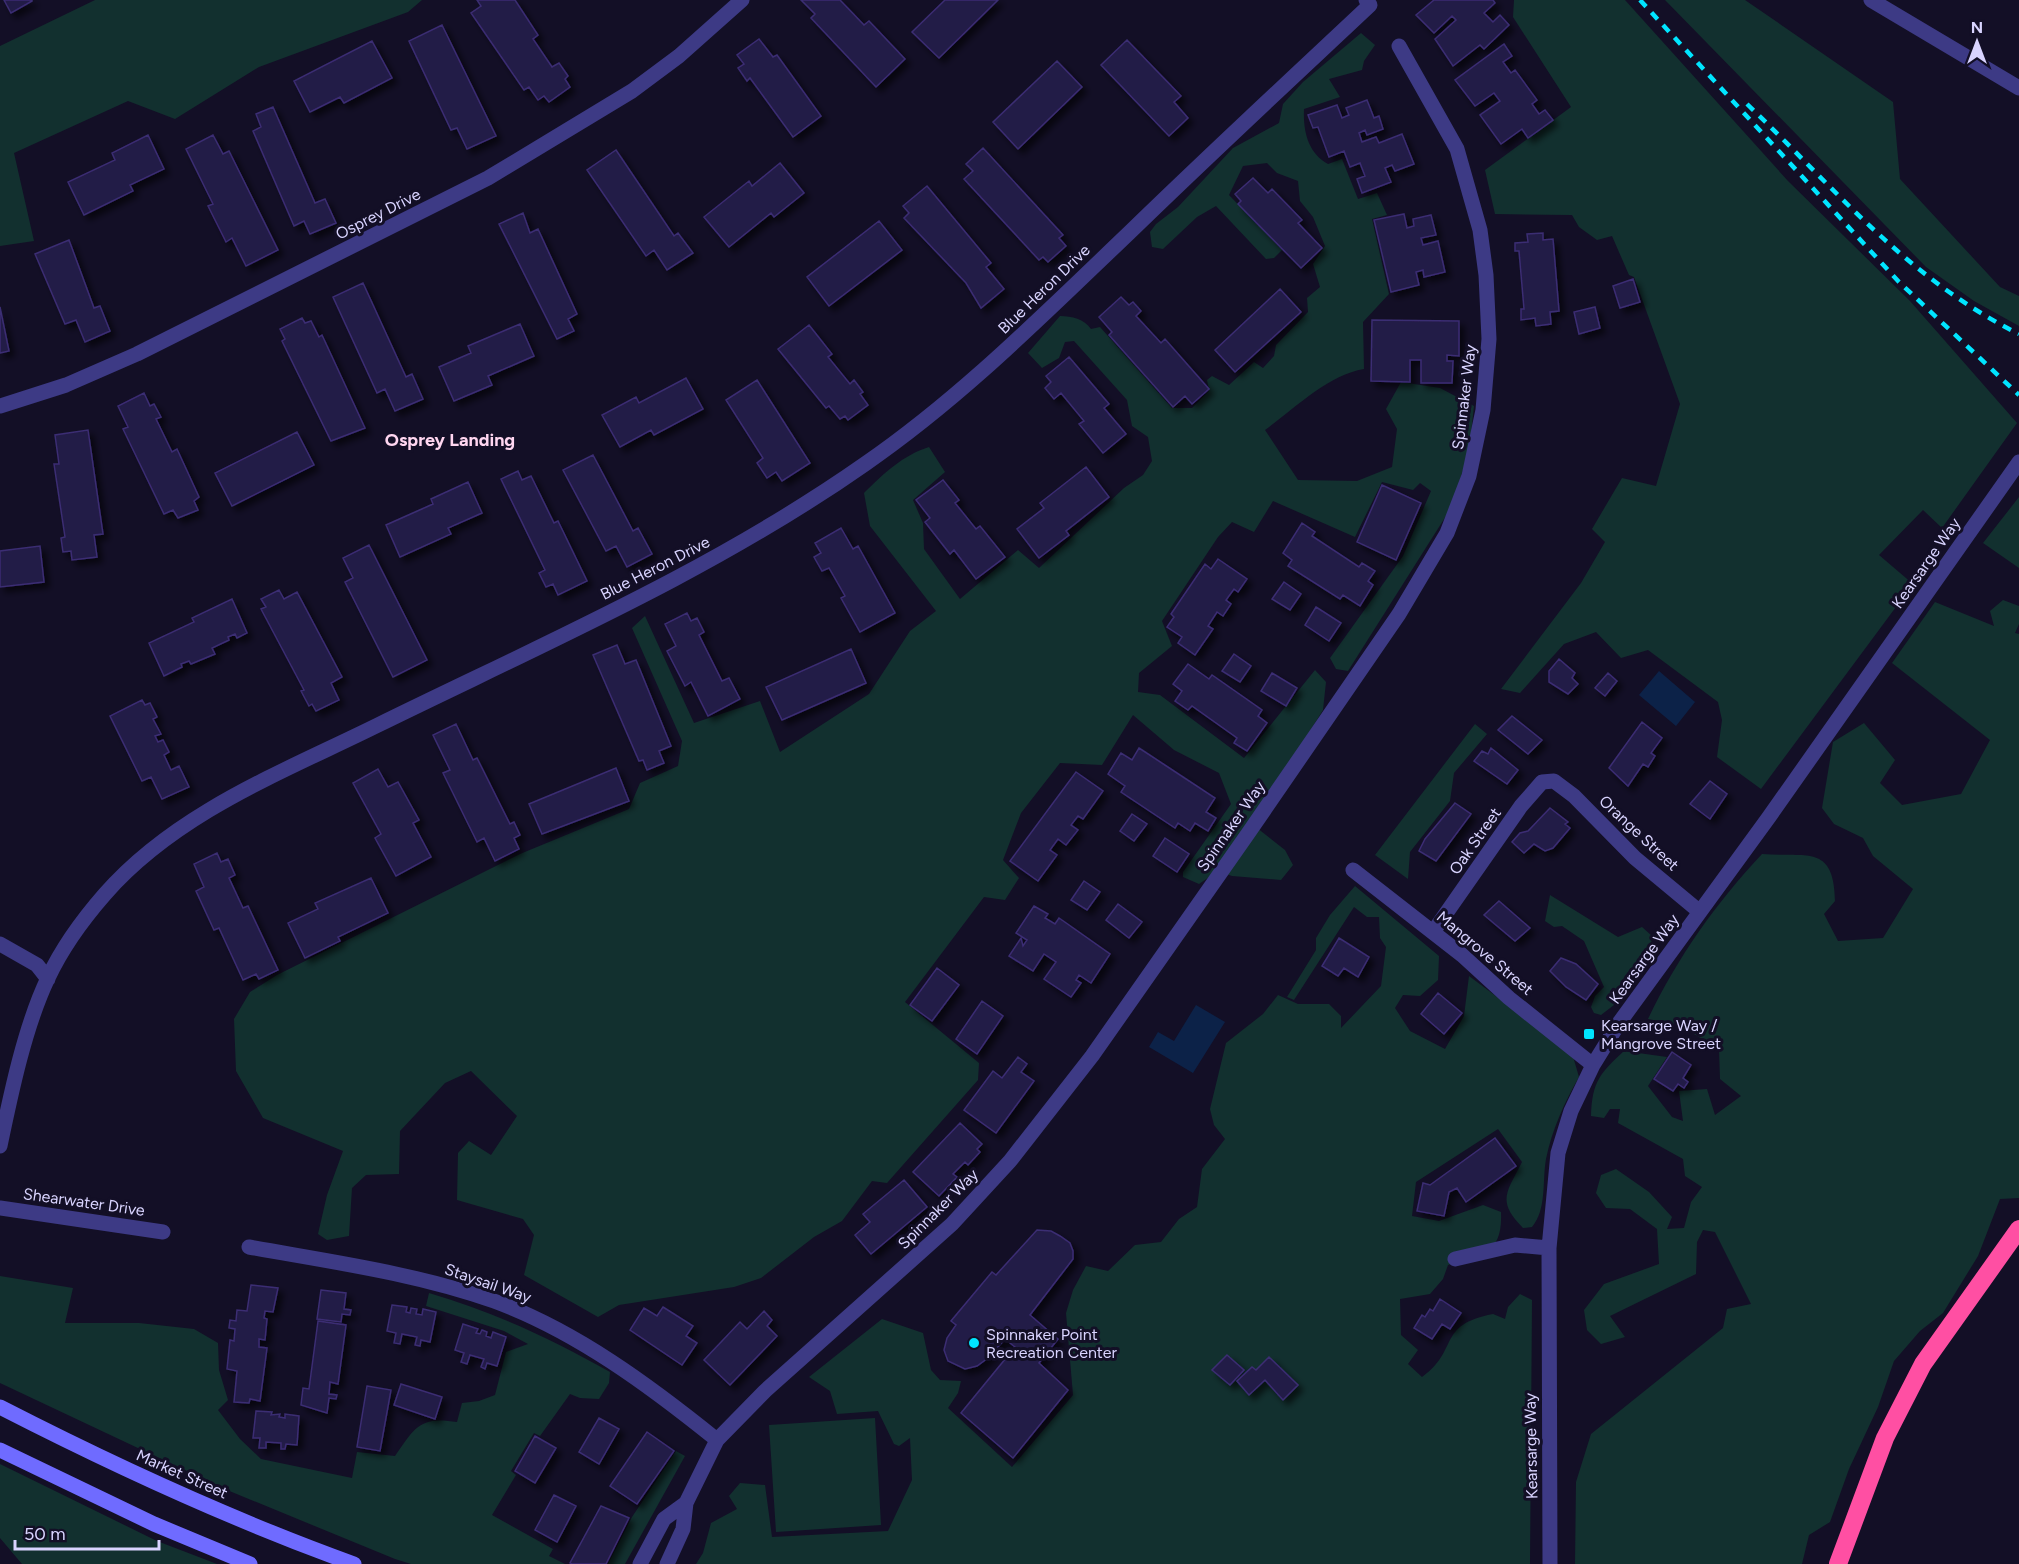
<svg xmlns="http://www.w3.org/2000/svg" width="2019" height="1564" font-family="Figtree,sans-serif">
  <defs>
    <filter id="shadow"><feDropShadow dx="5" dy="5" stdDeviation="3" flood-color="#0009"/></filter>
  </defs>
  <rect width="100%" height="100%" fill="#130f26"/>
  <!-- green -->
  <path fill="#12302f" d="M95,0H422L408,12L259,67L175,119L128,101L14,153L34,241L0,246V46Z
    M1514,0H1625L1788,181L1910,301L2017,423L1942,528L1923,510L1879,555L1913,584L1761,789L1717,757L1722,720L1718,702L1648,650L1621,658L1596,632L1564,644L1520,693L1501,689L1581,583L1605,542L1592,529L1622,478L1656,486L1680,404L1634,277L1629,275L1612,236L1597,240L1579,227L1572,215L1495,214L1485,170L1571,107L1513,17Z
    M1665,0H1745L1893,102L1900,179L2000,287L2019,296V326L1974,301L1926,267Z
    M1361,33L1375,45L1364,61L1362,70L1329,79L1340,97L1304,109C1303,131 1308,153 1328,164L1342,159L1358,199L1377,193L1387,215L1372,219L1389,294L1363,322L1364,369C1328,375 1294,409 1265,430L1298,480L1357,481L1392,467L1397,429L1386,409L1401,382L1440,388L1474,406L1469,451L1451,508L1348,671L1336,669L1330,658L1403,556L1431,491L1420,483L1413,490L1382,482L1355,537L1273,501L1254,532L1232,522L1218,537L1162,621L1172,646L1139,673L1138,692L1160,695L1244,758L1315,670L1326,682L1323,710L1252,824L1285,850L1293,865L1281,880L1232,876L1218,871L1199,884L1183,877V872L1231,804L1219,773L1174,750L1133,715L1102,765L1060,763L1021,813L1003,860L1019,878L1005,900L984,897L905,1002L979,1063L978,1080L887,1183L872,1181L842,1221L814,1237L761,1278L734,1287L619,1305L598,1317L524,1275L534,1235L523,1219L457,1200L458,1153L469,1141L491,1155L517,1116L471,1071L445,1083L400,1131L399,1174L366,1175L352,1188L349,1236L327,1240L318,1234L327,1195L343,1151L263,1118L236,1071L234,1019L250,992L277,975L520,854L629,809L640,783L678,766L682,741L632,628L645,616L694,723L760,701L780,752L869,694L910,631L936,611L870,526L864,493C883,474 903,455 929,447L945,472L913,500L923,523L924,549L960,599L1018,550L1039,568L1124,488L1143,475L1152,461L1148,437L1132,426L1127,400L1074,341L1065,342L1059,358L1042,368L1028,353L1060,316C1072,316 1084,319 1091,329L1100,327L1172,408H1192L1209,391L1207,380L1212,376L1229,385L1254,362L1263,368L1274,356L1276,345L1308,312L1307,298L1320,287L1313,264L1325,246L1313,217L1300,201L1298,181L1277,173L1267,163L1243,166L1229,195L1282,250L1274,258L1266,259L1216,206L1197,217L1163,249L1152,247L1150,232L1156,224L1178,207L1233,148L1279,123L1283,104L1303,82Z
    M2019,497V568L1983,543Z
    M2003,600L2019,606V624L2015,633L2019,634V1198L2000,1199L1978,1256L1943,1313L1920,1331L1894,1361L1878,1407L1849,1469L1830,1522L1809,1535L1802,1564H1575L1576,1482L1591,1434L1723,1328L1727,1309L1751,1304L1715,1232L1703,1230L1697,1242L1696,1274L1610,1316L1625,1337L1601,1344L1587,1330L1584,1310L1604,1284L1659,1264L1657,1229L1630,1209L1606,1208L1596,1193L1601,1175L1616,1169L1649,1192L1672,1217L1667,1229L1684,1228L1691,1202L1702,1187L1685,1176L1683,1159L1618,1123L1620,1109H1610L1604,1118L1591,1116C1592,1082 1600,1073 1624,1051L1667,1057L1648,1086L1672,1117L1683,1121L1679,1091L1707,1089L1715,1115L1741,1096L1720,1079L1719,1049L1679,1025L1648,1019C1677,958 1716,903 1762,854C1806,858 1834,843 1835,901L1824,914L1838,941L1883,938L1913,889L1873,856L1863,838L1834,824L1822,808L1833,742L1864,723L1895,760L1880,783L1902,805L1961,794L1990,740L1892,663L1935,602L1994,626L1990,611Z
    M1475,724L1487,734L1454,773L1450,801L1410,852L1408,879L1375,855Z
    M1355,886L1439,956L1438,980L1420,996L1403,995L1395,1008L1410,1031L1445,1049L1464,1016L1469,976L1572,1053L1579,1077C1564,1103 1552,1130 1546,1159C1542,1181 1547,1209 1532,1227L1523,1228C1496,1201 1507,1192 1522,1162L1498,1129L1416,1182L1412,1216L1439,1221L1483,1205L1501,1212C1503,1254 1482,1255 1448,1265L1443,1279L1430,1294L1400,1299L1401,1335L1418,1350L1408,1364L1422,1377C1460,1350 1436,1325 1493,1314L1505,1319L1508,1307L1520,1294L1532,1300L1530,1564H696L703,1553L711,1523L737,1509L729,1496L740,1483L765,1485L772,1537L888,1531L912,1480L910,1438L899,1446L894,1444L878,1411L837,1414L830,1391L809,1377L882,1319L923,1333L931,1370L940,1380L961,1381L958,1393L948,1408L1012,1467L1073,1395L1066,1313L1073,1290L1086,1266L1108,1271L1135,1245L1161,1242L1179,1219L1197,1207L1202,1169L1225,1139L1214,1125L1210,1109L1226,1043L1263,1014L1278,995L1298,1004H1329L1341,1016V1028L1381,986L1386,947L1380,938L1379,917H1367L1354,907L1294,1000L1287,997L1316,950V938L1330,915Z
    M1550,895L1618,937L1642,927L1652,936L1650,957C1636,970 1618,986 1614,1005L1601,1015L1594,1013L1591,1007L1595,996L1604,987L1584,941L1562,926L1554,927L1545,921Z
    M0,1276L73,1288L65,1323H139L194,1329L218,1343L219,1370L228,1400L218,1410L240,1439L261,1459L352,1478L357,1452L395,1456C415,1427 420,1416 457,1422L462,1403L479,1401L495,1395L506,1352L528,1344L504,1331L426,1306L429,1293C494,1312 552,1339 610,1372L609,1383L599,1399L580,1398L570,1394L540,1436L534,1433L511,1471L516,1475L492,1515L553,1549L549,1556L565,1564H411L395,1559L227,1490L0,1383Z
    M875,1418L881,1525L776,1532L769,1425Z
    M676,1451L685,1456L625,1564H608L632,1517Z
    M0,1464L157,1541L217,1564H22L0,1538Z"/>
  <!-- water -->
  <path fill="#0c2248" d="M1659,671L1695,702L1676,726L1639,695Z
    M1196,1005L1225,1022L1193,1073L1149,1047L1158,1032L1174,1041Z"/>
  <!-- building -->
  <path fill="#241b47" stroke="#3b2d73" stroke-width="1.5" filter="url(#shadow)" d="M4,0H32V1L11,13Z
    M477,0H515L538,35L533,39L552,67L559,63L568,76L565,79L570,87L549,102L544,96L538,100L529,87L524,90L471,13L481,6Z
    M801,0H840L864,25L869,21L905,59L876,87L811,18L815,14Z
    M945,0H998L939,58L912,32Z
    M1434,0H1493L1495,3L1484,13L1493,22L1500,15L1509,25L1484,49L1480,45L1453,66L1435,39L1456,20L1452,16L1434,33L1416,15Z
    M442,25L496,136L467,149L457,128L451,130L409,41Z
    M759,39L773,57L777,55L821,116L793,137L750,78L747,81L738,68L744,64L737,55Z
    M1127,40L1181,96L1174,102L1188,118L1169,136L1101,65Z
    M372,41L392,78L344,103L340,97L310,112L294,81Z
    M1504,44L1512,56L1503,62L1511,73L1515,70L1537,100L1532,104L1539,114L1545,110L1553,120L1528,138L1522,129L1501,144L1480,115L1500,101L1494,93L1475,106L1455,80Z
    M1057,61L1082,87L1018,149L993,122Z
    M1367,100L1374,118L1379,116L1383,129L1367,135L1365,130L1359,133L1362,142L1376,137L1379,143L1402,134L1414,164L1395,171L1392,165L1385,168L1391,182L1362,193L1357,179L1365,176L1360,163L1350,167L1344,151L1329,157L1318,127L1313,128L1308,115L1337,105L1342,118L1349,115L1346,108Z
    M273,107L315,203L325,199L336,223L310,234L304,221L294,226L253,131L261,127L256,114Z
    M148,135L164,169L130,185L133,191L84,215L68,182L115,160L112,153Z
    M213,135L223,154L229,151L278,250L246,266L232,238L226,242L208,206L213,204L186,149Z
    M983,148L1063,235L1059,238L1066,246L1048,262L1043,257L1039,260L964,179L973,171L966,164Z
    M616,150L674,236L678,233L693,253L667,270L654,250L646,256L587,170Z
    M780,163L804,193L774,217L771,213L729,247L704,217L749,181L752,186Z
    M1253,178L1268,193L1272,189L1302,220L1298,223L1322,248L1301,268L1238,204L1241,201L1235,194Z
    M927,186L991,263L986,267L1004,289L981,308L966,283L904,218L909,213L903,206Z
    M523,213L530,233L538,229L577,314L568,319L574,331L557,339L499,224Z
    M1404,214L1407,228L1414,226L1413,219L1431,215L1436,235L1421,238L1423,245L1438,241L1445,272L1424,277L1423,270L1416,272L1419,285L1391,292L1374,220Z
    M879,221L902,250L829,306L807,277Z
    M1543,233V240L1553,239L1559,311L1550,312L1551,324L1536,326L1535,318L1521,320V309H1524L1519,251H1515V243L1528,242L1527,234Z
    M69,240L94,308L100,306L110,331L85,342L76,320L65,324L35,254Z
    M1633,279L1640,302L1620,308L1613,286Z
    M363,283L406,377L412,374L423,399L395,411L385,389L377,393L333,297Z
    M1280,289L1301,312L1235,372L1215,350Z
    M1121,297L1129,305L1133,302L1141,311L1136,316L1161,343L1165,339L1209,389L1192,404L1185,396L1173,407L1109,335L1112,332L1099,317Z
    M0,307L9,351L0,353Z
    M1595,307L1600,328L1579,334L1574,312Z
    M302,318L305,323L311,321L319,337L322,335L365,428L331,441L282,341L285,339L280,329Z
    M1372,320L1459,321V356L1447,355V361H1453L1452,383H1421V360H1410V382L1371,381Z
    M520,324L534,356L488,376L492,385L454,401L439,367L471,353L468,346Z
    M809,325L832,354L828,357L850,384L854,380L863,392L860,394L868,405L848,420L845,416L840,419L829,406L826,408L778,349Z
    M1069,357L1109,404L1104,408L1126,434L1103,453L1079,424L1084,421L1061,393L1054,399L1045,388L1051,382L1046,376Z
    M686,378L703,409L654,435L651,430L620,447L602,415L636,397L639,403Z
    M757,380L810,463L782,481L776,472L767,478L757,463L763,458L726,400Z
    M144,393L150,406L154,404L161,417L156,419L172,452L177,449L199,497L194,501L198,510L178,518L173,510L164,514L123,429L128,427L118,406Z
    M88,430L103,534L94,535L97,557L72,560L71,551L63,552L61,538L65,537L54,464H59L55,435Z
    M297,432L314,465L232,506L215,473Z
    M593,455L633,531L638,528L652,554L627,567L616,546L606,551L563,470Z
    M1086,467L1109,497L1066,531L1069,535L1039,558L1017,529L1044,508L1040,503Z
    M518,471L522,480L531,476L554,523L558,521L587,581L558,595L553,584L546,587L539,573L545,570L501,479Z
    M943,480L959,500L955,503L976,529L980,526L1005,557L976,579L954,550L950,554L925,522L930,518L916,500Z
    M468,482L482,513L448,528L451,534L400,557L386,525L433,504L431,499Z
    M1382,485L1421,503L1396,560L1357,542Z
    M1302,523L1315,532L1312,536L1359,567L1362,563L1375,571L1368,581L1373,585L1360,606L1343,595L1340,599L1288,566L1292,560L1283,553Z
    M841,528L853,549L858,546L895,613L860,632L841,598L845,596L829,568L822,571L814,557L821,553L815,543Z
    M369,545L427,660L393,677L345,582L353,578L343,558Z
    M40,546L44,582L0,587V551Z
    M1218,559L1247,579L1238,592L1234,589L1226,600L1231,604L1223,616L1217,612L1208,626L1213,629L1195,655L1178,643L1182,637L1167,627L1174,617L1171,614L1205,564L1211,569Z
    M1284,582L1301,594L1290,610L1272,599Z
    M279,590L284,599L297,592L342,677L331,683L339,700L316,711L312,704L309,706L301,691L304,690L261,609L266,607L261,599Z
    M232,599L247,633L237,638L235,634L228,637L229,640L212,648L215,654L191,664L189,661L181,664L182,667L164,676L149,643L194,622L192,618Z
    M1316,607L1341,623L1329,641L1305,625Z
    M687,613L691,621L697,618L704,632L699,635L722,681L729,678L740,699L708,716L691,682L685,686L667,651L676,646L665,624Z
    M617,645L625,664L636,660L671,746L659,751L664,763L647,770L643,760L639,761L593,655Z
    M851,649L866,683L782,720L766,687Z
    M1234,654L1251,666L1240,682L1222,671Z
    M1559,659L1575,673L1572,678L1578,684L1568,694L1549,682V671Z
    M1188,664L1209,679L1212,675L1262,710L1258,716L1267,723L1247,751L1234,743L1237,738L1192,706L1188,710L1175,701L1182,691L1173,684Z
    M1272,673L1297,688L1286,706L1261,691Z
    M1608,673L1617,681L1605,696L1595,688Z
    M142,700L145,705L150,703L157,717L153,719L161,734L155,736L158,742L163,740L169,752L164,755L171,770L179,766L189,787L162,799L151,777L142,781L110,716Z
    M1512,716L1542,740L1528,754L1498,730Z
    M1642,722L1662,738L1651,753L1655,756L1648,767L1643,764L1628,786L1609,768Z
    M456,724L473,760L477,758L510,824L514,822L520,835L514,838L519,849L495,861L484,838L477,842L443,773L450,770L433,735Z
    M1139,748L1215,798L1206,812L1216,818L1208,831L1195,823L1190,831L1178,823L1175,828L1121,792L1125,786L1108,774L1121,753L1132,760Z
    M1491,748L1518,770L1507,784L1474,761L1482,751L1488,754Z
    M616,768L629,801L542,834L529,804Z
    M378,769L388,787L398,782L419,820L413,823L431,857L396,876L375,838L381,834L353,783Z
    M1076,772L1103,791L1083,819L1078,816L1071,825L1078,830L1066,845L1058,839L1050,850L1057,855L1038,881L1010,861Z
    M1710,781L1727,794L1710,819L1690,804Z
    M1455,803L1471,814L1436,861L1419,851L1425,839Z
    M1550,808L1568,822L1565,824L1570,828L1553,848L1545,851L1534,844L1524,853L1512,842L1520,833L1528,831Z
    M1132,814L1147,824L1134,841L1120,831Z
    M1165,838L1189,854L1177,872L1153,856Z
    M217,853L221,862L228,859L235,875L229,878L243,908L248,906L278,970L259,979L256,974L243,980L219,928L214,930L196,891L204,887L194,864Z
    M371,878L388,913L338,937L340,941L305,958L288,923L318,909L315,903Z
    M1084,881L1100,892L1087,910L1071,900Z
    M1499,901L1530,928L1515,941L1484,915Z
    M1118,904L1142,922L1129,938L1106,920Z
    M1034,906L1048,914L1045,918L1055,924L1059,918L1110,954L1091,983L1079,975L1076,980L1081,983L1071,997L1044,979L1056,962L1044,954L1033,971L1009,956L1021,938L1023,946L1027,940L1016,933Z
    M1339,938L1369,957L1358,977L1344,968L1338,976L1322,966Z
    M1561,958L1576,964L1598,984L1586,1000L1566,987L1550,971Z
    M937,968L959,985L932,1021L910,1005Z
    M1438,993L1462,1013L1444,1034L1421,1014Z
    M982,1001L1003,1016L977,1054L956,1039Z
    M1672,1052L1691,1065L1683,1078L1688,1082L1684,1088L1678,1084L1673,1091L1654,1079Z
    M1018,1057L1027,1064L1021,1072L1034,1081L996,1133L964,1110L993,1071L1002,1078Z
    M960,1123L982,1144L977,1149L980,1152L968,1165L965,1162L953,1174L957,1177L939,1196L913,1172Z
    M1495,1138L1516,1166L1466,1202L1457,1188L1449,1192L1444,1216L1417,1211L1423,1183L1430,1185Z
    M904,1180L927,1207L871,1254L855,1235L870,1222L863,1214Z
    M1037,1230L1051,1231L1060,1236L1070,1243L1073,1251V1259L1030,1315L1058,1339L1039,1363L1068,1390L1013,1458L961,1413L1015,1347L1005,1339L988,1358L977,1366L965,1369L948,1361L944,1350L947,1338L956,1325L951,1321L992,1272L996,1275Z
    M251,1285L278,1288L273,1312L265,1311L264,1318L267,1319L265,1340L259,1339V1347L267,1348L260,1401L250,1399L249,1403L234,1402L237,1371L227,1369L230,1340L234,1341L235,1329L229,1328L230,1320L236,1321L237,1310L247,1311Z
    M321,1290L346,1293L344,1309L351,1310L350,1315L342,1314L341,1322L317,1319Z
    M1440,1299L1461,1313L1450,1329L1442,1324L1432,1339L1414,1328L1422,1315L1425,1317L1430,1309L1433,1311Z
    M392,1305L407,1307L406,1312L410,1313L411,1308L417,1309L416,1314L422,1315L423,1309L436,1312L430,1342L421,1340L420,1346L415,1345L417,1337L402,1334L400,1344L394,1343L396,1333L387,1331Z
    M663,1307L693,1326L686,1336L697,1343L682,1365L630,1330L644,1308L657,1316Z
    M764,1311L772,1320L767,1326L777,1336L730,1385L704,1360L740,1322L747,1329Z
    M318,1321L346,1325L338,1384L330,1382L329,1394L337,1395L336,1399L329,1398L327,1413L301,1405L303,1388L309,1389Z
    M463,1324L478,1329L476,1333L480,1334L482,1330L487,1332L486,1336L491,1338L493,1332L506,1337L497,1366L487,1363L485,1369L481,1367L484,1359L470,1355L467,1364L461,1362L464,1353L455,1350Z
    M1227,1355L1244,1370L1230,1385L1212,1370Z
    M1269,1357L1298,1385L1283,1400L1265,1380L1249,1395L1237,1381L1252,1367L1256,1370Z
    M401,1384L442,1397L435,1419L394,1405Z
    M367,1386L391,1390L380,1451L357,1447Z
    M256,1411L272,1412L271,1415L280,1414L279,1417L285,1418V1414L299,1416L297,1445L286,1444L285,1449H281V1443L266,1442V1448H259L260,1438H253Z
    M599,1418L619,1429L599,1464L579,1452Z
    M647,1432L674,1451L637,1504L610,1486Z
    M535,1436L556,1448L535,1483L515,1471Z
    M554,1495L576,1506L557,1542L535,1530Z
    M601,1506L629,1518L606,1564H572L570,1563Z"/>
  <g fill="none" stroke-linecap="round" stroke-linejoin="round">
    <!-- minor -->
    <path stroke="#3d3a85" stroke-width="15" d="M1871,0L2019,88
      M0,406L66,385L137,354L488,178L632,91L679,56L742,0
      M1353,870L1462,955L1509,998L1593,1065
      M1433,932L1521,806L1542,782L1554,781L1574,796L1635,858L1700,912
      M0,944L37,965L48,979
      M0,1146C11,1093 25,1026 48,978C62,948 84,918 105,894C177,812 283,772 378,725C543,644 714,570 865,464C962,397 1044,314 1129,233C1208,156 1289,81 1370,5L1366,0
      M0,1208L163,1232
      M249,1247C332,1262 414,1273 494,1301C576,1331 650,1386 717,1440
      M1455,1259L1515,1245L1549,1248
      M640,1564L664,1519L686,1503
      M667,1564L683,1529L686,1503L717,1440L765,1391L952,1224L1010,1161L1092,1056L1247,835L1399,614L1447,533L1469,476L1483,410L1489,339L1486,275L1480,230L1457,149L1399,46
      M1550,1564L1549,1248L1558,1153L1571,1111L1593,1065L1619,1023L1769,817L2019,462"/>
    <!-- secondary -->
    <path stroke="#6f6bff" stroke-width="15" d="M0,1407C115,1466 232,1520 354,1564
      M0,1450L154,1524L250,1564"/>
    <!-- motorway -->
    <path stroke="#ff4fa3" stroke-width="18" d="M1838,1564L1885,1438L1923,1364L2019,1229"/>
    <!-- rail -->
    <path stroke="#00e5ff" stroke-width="4.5" stroke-dasharray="9 8" stroke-linecap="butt" d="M1640,0L1899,282L2019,395
      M1747,104C1836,189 1906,278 2019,334"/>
  </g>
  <!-- markers -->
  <g fill="#00e5ff" stroke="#130f26" stroke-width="2">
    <rect x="1583" y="1028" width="12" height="12" rx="3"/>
    <circle cx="974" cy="1343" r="6"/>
  </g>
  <g text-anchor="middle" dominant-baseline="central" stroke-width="6" stroke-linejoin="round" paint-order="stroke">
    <!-- street labels -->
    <g font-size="16" fill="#d9d4ff" stroke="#130f26">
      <text transform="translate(378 214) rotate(-27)">Osprey Drive</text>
      <text transform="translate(1044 289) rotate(-44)">Blue Heron Drive</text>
      <text transform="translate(1464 397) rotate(-83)">Spinnaker Way</text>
      <text transform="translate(1926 563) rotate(-55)">Kearsarge Way</text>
      <text transform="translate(655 568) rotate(-27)">Blue Heron Drive</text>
      <text transform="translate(1231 826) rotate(-55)">Spinnaker Way</text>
      <text transform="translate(1639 833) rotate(43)">Orange Street</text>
      <text transform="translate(1475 841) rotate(-55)">Oak Street</text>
      <text transform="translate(1485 953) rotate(40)">Mangrove Street</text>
      <text transform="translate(1644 959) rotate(-54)">Kearsarge Way</text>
      <text transform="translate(84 1202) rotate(8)">Shearwater Drive</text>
      <text transform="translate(938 1209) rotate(-45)">Spinnaker Way</text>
      <text transform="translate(488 1283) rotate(19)">Staysail Way</text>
      <text transform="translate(1531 1446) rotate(-91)">Kearsarge Way</text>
      <text transform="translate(182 1474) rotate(24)">Market Street</text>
    </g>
    <!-- poi labels -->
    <g font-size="16" fill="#d9d4ff" stroke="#130f26" text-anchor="start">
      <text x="1601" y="1025">Kearsarge Way /<tspan x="1601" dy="18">Mangrove Street</tspan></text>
      <text x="986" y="1334">Spinnaker Point<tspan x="986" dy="18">Recreation Center</tspan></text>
    </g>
    <!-- neighbourhood labels -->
    <g font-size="18" font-weight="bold" fill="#ffd6f0" stroke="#130f26">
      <text x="450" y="440">Osprey Landing</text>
    </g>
  </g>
  <!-- north arrow -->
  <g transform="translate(1977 42)" stroke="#130f26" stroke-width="4.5" paint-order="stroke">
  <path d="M0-4.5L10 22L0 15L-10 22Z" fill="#d9d4ff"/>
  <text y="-9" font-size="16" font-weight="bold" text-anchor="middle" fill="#d9d4ff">N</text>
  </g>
  <!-- scale -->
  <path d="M15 1540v9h144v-9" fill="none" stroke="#d9d4ff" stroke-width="3"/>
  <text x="24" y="1540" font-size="18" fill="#d9d4ff" stroke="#130f26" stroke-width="4.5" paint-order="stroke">50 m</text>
</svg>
